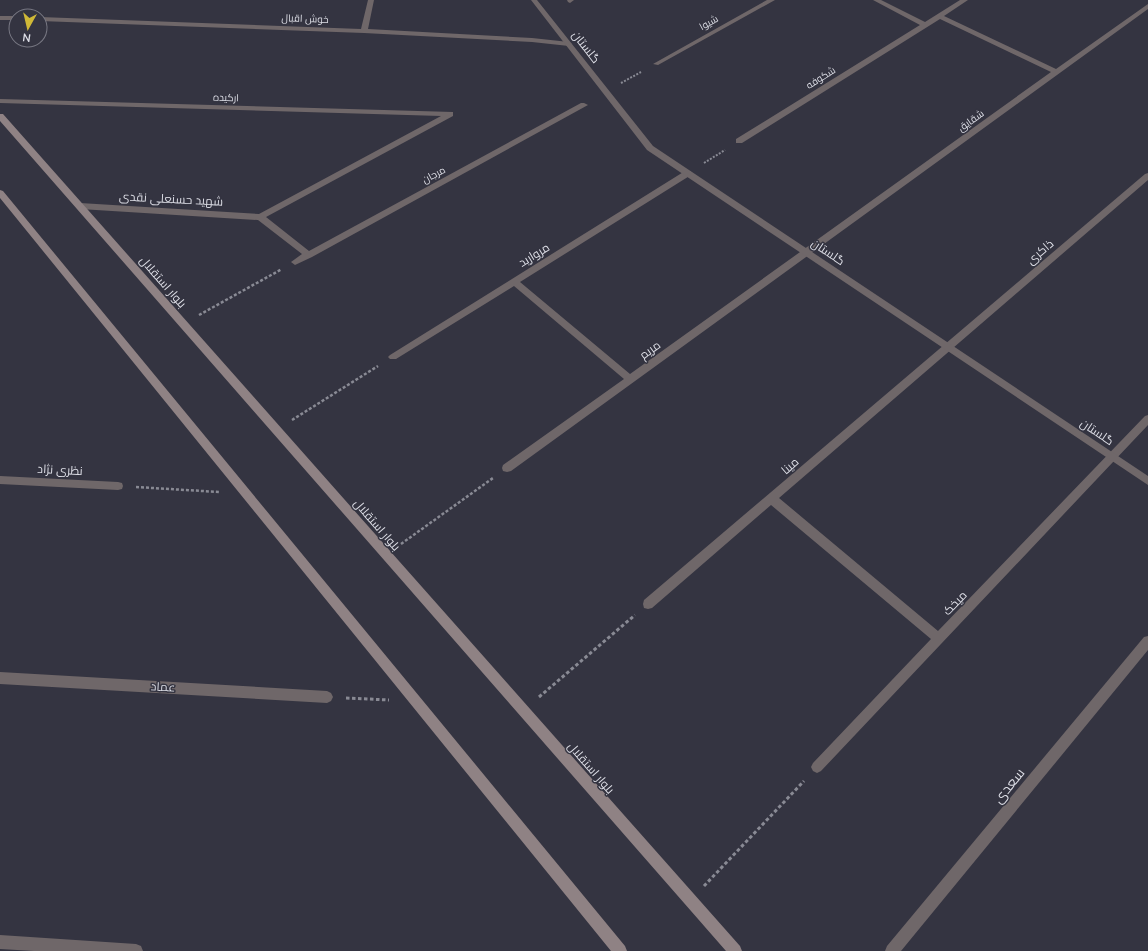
<svg xmlns="http://www.w3.org/2000/svg" width="1148" height="951" font-family="'Nunito Sans',Cairo,sans-serif">
  <rect width="100%" height="100%" fill="#343441"/>
  <g fill="none" stroke-linecap="round" stroke-linejoin="round">
    <!-- path-far2 -->
    <path stroke="#898a94" stroke-width="2" stroke-dasharray="2 1.5" stroke-linecap="butt" d="M621,83L641,72
      M704,163L725,150"/>
    <!-- path-far1 -->
    <path stroke="#898a94" stroke-width="2.5" stroke-dasharray="3 2" stroke-linecap="butt" d="M199,315L282,269
      M292,420L378,366
      M136,487L219,492
      M401,544L493,478"/>
    <!-- path -->
    <path stroke="#898a94" stroke-width="3" stroke-dasharray="3.5 2.5" stroke-linecap="butt" d="M539,697L635,615
      M346,698L389,700
      M704,886L804,781"/>
    <!-- minor -->
    <path fill="#6f6769" fill-rule="evenodd" d="M368,0H374L368,29L532,38L569,42L572,44L569,46L532,42L364,33L40,21V17L361,29Z
      M567,0H574L570,3L568,2Z
      M767,0H775L658,65L653,64Z
      M873,0H881L925,22L960,0H968L944,16L1056,69L1148,4V9L511,471L507,472L503,471L502,468L503,465L624,379L514,286L396,359H390L388,357L390,355L685,171H691V175L520,282L630,374L1051,72L940,19L742,143H736V139L920,25Z
      M0,16H16V20H0Z
      M0,99L453,112V116L266,217L309,251L581,103H584L588,105L312,257L295,265L291,262L302,254L258,220L80,209L76,206L80,203L259,214L441,116L0,103Z
      M1148,173V180L779,498L938,631L1145,416L1148,415V425L821,771L817,773L813,771L811,767L813,763L931,639L771,505L652,608L648,609L644,608L643,604L644,600L1145,174Z
      M0,476L118,482L122,483L123,486L122,489L118,490L0,484Z
      M0,672L327,691L331,693L333,697L331,701L327,703L0,684Z
      M0,935L136,944L141,946L143,951H34L0,949Z"/>
    <!-- tertiary -->
    <path fill="#6f6769" fill-rule="evenodd" d="M531,0H537L653,146L1148,476V485L647,150Z
      M1148,636V650L901,951H885L887,946L1144,637Z"/>
    <!-- secondary -->
    <path fill="#8f8284" fill-rule="evenodd" d="M0,114H3L740,946L742,951H726L0,121Z
      M0,190L3,191L625,946L627,951H611L0,198Z"/>
  </g>
  <g text-anchor="middle" dominant-baseline="central" stroke-width="3" stroke-linejoin="round" paint-order="stroke">
    <!-- far-street labels -->
    <g font-size="10" fill="#dedfe7" stroke="#343441">
      <text transform="translate(305 19) rotate(2)">خوش اقبال</text>
      <text transform="translate(709 23) rotate(-29)">شیوا</text>
      <text transform="translate(821 78) rotate(-32)">شکوفه</text>
      <text transform="translate(226 98) rotate(2)">ارکیده</text>
      <text transform="translate(971 121) rotate(-36)">شقایق</text>
      <text transform="translate(434 175) rotate(-28)">مرجان</text>
    </g>
    <!-- street labels -->
    <g font-size="12" fill="#dedfe7" stroke="#343441">
      <text transform="translate(586 47) rotate(52)">گلستان</text>
      <text transform="translate(171 199) rotate(3)">شهید حسنعلی نقدی</text>
      <text transform="translate(828 252) rotate(34)">گلستان</text>
      <text transform="translate(1040 252) rotate(-41)">ذاکری</text>
      <text transform="translate(534 255) rotate(-32)">مروارید</text>
      <text transform="translate(163 282) rotate(49)">بلوار استقلال</text>
      <text transform="translate(650 350) rotate(-36)">مریم</text>
      <text transform="translate(1097 432) rotate(34)">گلستان</text>
      <text transform="translate(790 466) rotate(-41)">مینا</text>
      <text transform="translate(60 470) rotate(3)">نظری نژاد</text>
      <text transform="translate(377 525) rotate(49)">بلوار استقلال</text>
      <text transform="translate(955 603) rotate(-46)">میخک</text>
      <text transform="translate(163 687) rotate(3)">عماد</text>
      <text transform="translate(591 768) rotate(49)">بلوار استقلال</text>
    </g>
    <!-- near-street labels -->
    <g font-size="14" fill="#dedfe7" stroke="#343441">
      <text transform="translate(1009 786) rotate(-51)">سعدی</text>
    </g>
  </g>
  <!-- north arrow -->
  <g transform="translate(28 28) rotate(188)"><circle r="19" fill="#343441" stroke="#787883"/>
  <path d="M0-3L7 15L0 10L-7 15Z" fill="#cfb837"/>
  <text y="-6" font-size="11" font-weight="bold" text-anchor="middle" fill="#dedfe7">N</text>
  </g>
</svg>
